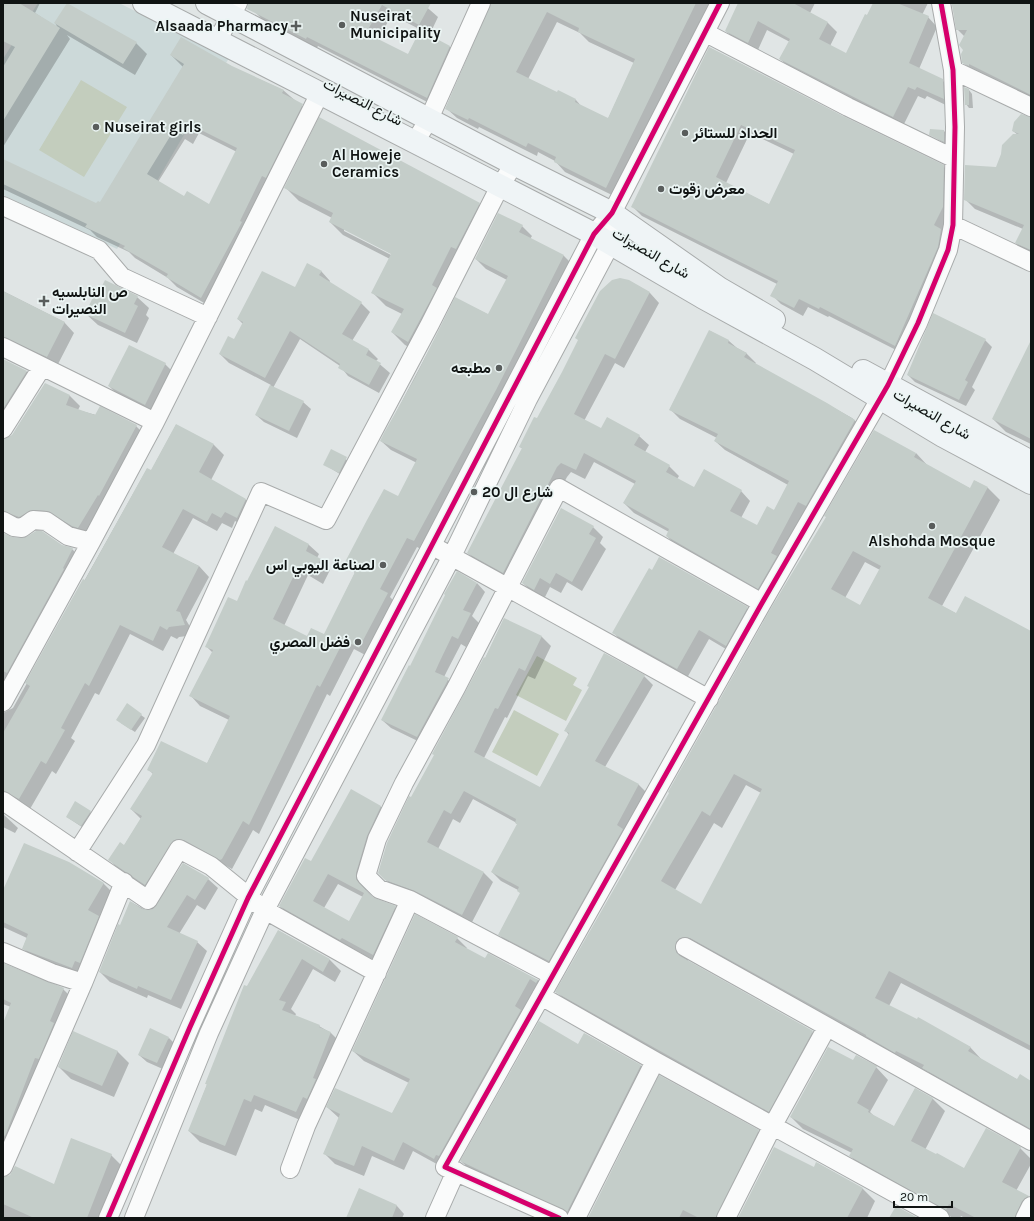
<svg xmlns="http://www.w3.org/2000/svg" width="1034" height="1221" font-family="Karla,Vazirmatn,sans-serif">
  <rect width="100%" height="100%" fill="#e0e5e5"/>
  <!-- built -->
  <path fill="#ccd9d9" d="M38,3H119L229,58L117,249L3,195V59Z"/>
  <!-- garden -->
  <path fill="#c3cdbd" d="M81,80L127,107L84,177L39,150Z
    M537,656L577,678L573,685L582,690L566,721L516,695Z
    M514,710L559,734L537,776L492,752Z"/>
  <!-- shadow -->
  <path fill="#0003" fill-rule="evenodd" d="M3,3H40L35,13L58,28L55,23L136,43L147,54L135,75L67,35L70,39L3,147Z
    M261,3H422L438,17L429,36L450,47L460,57L437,107L318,46L316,49L266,23L256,13ZM392,15L421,30L408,55L377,40Z
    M492,3H712L616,197L565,172L555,161L538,152L537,156L479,127L478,129L457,118L446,108ZM557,22L580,33L589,42L634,63L608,119L582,107L576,100L557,94L528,79Z
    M739,3H815L810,13L828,23L837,32L830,46L846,55L874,3H928L922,15L928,17L937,27L919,69L942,80L952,90V108L927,96L925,99L918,96L903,126L790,68L780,59L790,42L767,30L757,52L735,40L726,31Z
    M952,3H1031V99L973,72L963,62L965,37L957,29Z
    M710,48L843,117L943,166L952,175L950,239L904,354L829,316L828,317L808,307L803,316L781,304L772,295L777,284L642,216L633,207ZM750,133L794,154L770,205L726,183Z
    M171,55L232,67L283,90L312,115L211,307L177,287L168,278L135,258L129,252L97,237L90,230L3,189V160L97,205L101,203L183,67ZM199,133L237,152L210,206L184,197L158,182L185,139L193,144Z
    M969,90L972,94L973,108H969L966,104Z
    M1031,118V255L1025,252L1016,243L1023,229L975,209L965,199L996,168L1018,135L1013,131Z
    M944,131L948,135L947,145L930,134Z
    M285,187L479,204L492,217L422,354L405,345L392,332L402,314L386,306L373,293L390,259L343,235L330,222L332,218L299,201ZM344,229L396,256L395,257L344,231Z
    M522,226L532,236L530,239L564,256L574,266L423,550L417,547L390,597L397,604L369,657L354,649L330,696L327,694L259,834L253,830L232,869L195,849H184L155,894L119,870L110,860L124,846L141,819L131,809L153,774L149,770L207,764L229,720L200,706L191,696L213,653L206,646L238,602L276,528L309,545L319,554L317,558L330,570L323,584L308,575L284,626L307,638L324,636L355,573L345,563L398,498L417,463L391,450L381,441L456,299L489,315L507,280L486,269L476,259Z
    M321,271L330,281L329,283L361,303L370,312L352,341L369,350L378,359L376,361L390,373L379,393L348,376L340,366L300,339L273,388L303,402L311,409L297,438L264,422L256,415L271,385L229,363L220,354L235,340L243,324L238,319L295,289Z
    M628,281L650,293L659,303L624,368L615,363L584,421L601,430L639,436L649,445L645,452L669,466L679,476L677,479L694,489L741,491L750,501L741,518L758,527L774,511L788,485L725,450L715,441L717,438L680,419L670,409L710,331L729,341L737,348L746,353L756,363L755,364L852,418L862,427L768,597L676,546L667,536L669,532L634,513L624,503L635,484L594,462L585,479L571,472L567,477L513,582L477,562L468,553L523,449L520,447Z
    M3,291L64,322L74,333L57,366L3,346Z
    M137,297L149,308L146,315L149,318L137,343L98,325L86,314Z
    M985,340L992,347L972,387L975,390L966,406L915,382L908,375Z
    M1031,356V444L1006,432L993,419Z
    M3,360L27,372L37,382L3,437Z
    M165,364L176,375L156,416L120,397L109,386Z
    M45,384L70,396L80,406L78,410L136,426L146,436L88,537L58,520L3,529V441L12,436Z
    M176,425L214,445L224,455L211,480L246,500L256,510L248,528L235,521L232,528L222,523L217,531L193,518L173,554L199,566L209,577L186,620L195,635L179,637L177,639L171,636L163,651L130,634L99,695L95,693L71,738L75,741L56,774L52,771L30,809H3V713L13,708L147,469L151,471Z
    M332,451L350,462L343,476L324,464Z
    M916,453L928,466L971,489L975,481L988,488L1000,500L942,606L957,614L1031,632V1051L901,983L889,1006L970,1047L982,1060L1018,1080L1031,1082V1133L936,1080L928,1072L688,955V962L812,1032L825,1044L781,1123L569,1004L557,992ZM865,562L880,570L860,606L845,598ZM746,785L761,793L701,906L675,890L714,823L722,828Z
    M593,527L603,537L600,543L606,549L582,591L567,582L561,593L550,587L544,599L533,593L523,583Z
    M3,534L9,537L62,546L72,549L82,559L3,710Z
    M477,583L485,592L472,616L479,623L466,647L461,644L447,671L444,677L457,687L426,745L391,728L382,720L411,667Z
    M747,608L757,618L736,655L709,639L687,678L623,643L614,633Z
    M504,619L542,637L551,646L535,679L528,676L507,718L505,717L484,758L540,788L569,735L565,730L590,688L605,654L644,676L653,685L605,767L639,785L648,794L558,970L508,944L499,934L521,894L518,890L501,881L492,872L518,825L515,822L473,799L460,823L453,819L438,849L484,873L493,882L471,924L395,889L379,873L412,799L485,659Z
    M141,715L145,718L135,732L121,723Z
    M352,791L381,807L391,817L366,884V890L373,898L395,907L405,917L383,965L352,948L351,950L290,916L280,906L312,863ZM338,884L363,897L349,923L324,908Z
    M90,812L94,815L85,829L67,817Z
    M3,814L18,828L15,833L3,827Z
    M208,879L218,888L205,910L197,905L179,934L197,942L207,951L181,1009L148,995L147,998L110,982L100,972L131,902L147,911L153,910Z
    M103,883L114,894L83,979L34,959L23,948L27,938L3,927V893Z
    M279,931L330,960L341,971L335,982L313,969L291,1009L296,1014L295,1016L319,1026L331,1033L342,1044L307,1123L265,1105L262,1112L255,1109L236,1156L200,1142L189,1131L207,1085L206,1083L247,987Z
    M457,938L467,948L466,949L486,960L538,980L548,991L444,1168L413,1151L404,1170L372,1156L364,1176L335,1164L325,1154L339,1118L327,1107L392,1114L409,1083L364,1061L353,1051Z
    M3,964L63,989L73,999L3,1157V1025L11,1007L3,1004Z
    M585,1034L641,1066L652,1077L570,1218L473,1173L461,1161L578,1046Z
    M169,1038L176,1045L165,1070L147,1062L139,1055Z
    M117,1051L129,1063L114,1097L71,1079L59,1067Z
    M853,1062L876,1067L888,1080L870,1112L874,1116L895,1127L915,1089L933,1099L945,1111L925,1150L965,1169L1020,1148L1031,1159V1164L1016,1191L1031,1200V1218H965L961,1216L960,1218H953L863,1168L850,1156L852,1153L803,1129L791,1117Z
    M758,1131L770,1143L733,1218H589Z
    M111,1155L121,1165L100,1218H3V1201L54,1185Z
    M817,1163L863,1189L875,1201L867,1218H739L814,1168Z
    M359,1190L397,1206L404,1214L402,1218H347Z"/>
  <!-- building -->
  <path fill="#c4cdc9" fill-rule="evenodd" d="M3,3H19L60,28L3,121V67L15,47L3,41Z
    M67,3L137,42L123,64L54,23Z
    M248,3H431L419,25L382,5L366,33L408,54L420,30L450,46L427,98L307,37L306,39L247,9Z
    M491,3H696L606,188L554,162L556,157L528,143L526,147L469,118L468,120L445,109ZM547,12L579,28L578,32L635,59L608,118L575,102L576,99L558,90L557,92L516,72Z
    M738,3H793L828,22L819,39L846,53L865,14L867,15L873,3H897L929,16L909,63L943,79L944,99L917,87L915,90L908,87L893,117L779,59L790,39L758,21L748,43L725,31Z
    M952,3H1031V95L969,64V66L962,63L961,54L963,50L959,45L967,30H956Z
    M181,37L232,66L284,90L282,93L303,104L266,178L262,176L240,221L242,222L201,298L166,277L168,274L123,248L125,246L85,227L87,224L3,184V159L96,203L98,201L100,202L184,64L170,55ZM189,124L237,148L209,204L187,191L184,196L147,174L174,130L183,135Z
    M709,47L843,116L944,165L943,207L934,225L941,229L938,247L895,346L820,307L819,309L799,299L794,308L770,296L778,281L631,207ZM741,125L795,150L769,204L716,177Z
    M964,87L969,89V105H965Z
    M1021,114L1031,117V250L1015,243L1024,225L964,200L965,165L996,167L1001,154L1002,145L1013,134H1019L1012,131L1014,122Z
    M319,117L480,203L456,249L451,247L432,285L437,288L408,342L391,332L404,309L371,293L391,254L329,222L333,213L284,188Z
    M930,129L944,130V142L929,135Z
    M498,213L523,225L519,232L564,255L496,390L414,541L407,538L380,589L388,593L359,648L344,640L320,687L317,685L249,825L243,821L222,859L220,860L184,840H174L145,885L108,860L120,842L124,845L142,816L130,809L153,773L147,770L161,741L207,763L230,716L189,696L213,650L205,647L228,597L237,601L246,580L247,581L275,526L309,544L306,551L321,559L313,574L298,567L273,619L307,636L311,628L324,634L356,570L344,564L367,520L384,489L398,496L417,459L380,441L384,433L415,378L455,297L488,314L508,276L475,259Z
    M307,263L322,271L319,275L362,302L342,334L369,349L366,355L381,363L369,385L338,368L340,364L290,331L265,378L219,354L228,336L234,339L243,322L237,319L262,271L295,287Z
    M620,278L629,280L650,292L615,359L605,354L574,414L601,428L607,417L640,435L634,445L670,465L666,472L694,487L704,469L742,490L730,511L757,525L767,506L774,510L789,481L714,441L718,434L669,410L709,330L729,340L728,343L747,353L744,357L827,403L855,420L806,506L798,502L771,553L777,556L758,589L666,536L669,529L623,503L636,481L584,453L576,470L561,463L557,467L503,573L467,553L522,448L519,447L534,417L537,418L562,372L578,340L575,338L600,291L612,280Z
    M105,280L138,296L134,304L138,306L125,333L85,314L98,287L101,288Z
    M3,291L65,322L47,357L3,337Z
    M933,313L986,339L965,380L968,382L959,400L907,375Z
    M1031,340V439L992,419Z
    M129,345L166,363L145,405L108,386Z
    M3,359L27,371L3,409Z
    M45,383L70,395L66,405L95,415L100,406L137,425L99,496L98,495L78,528L72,526L47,511L33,510L19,517L3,511V439L12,435Z
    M270,385L304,401L289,431L255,415Z
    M176,424L214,444L199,472L246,499L237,518L225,512L221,518L212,513L207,522L183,509L162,547L199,566L176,611L180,612L185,625L169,627L167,630L160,626L153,641L120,625L89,686L85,683L61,728L65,730L46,764L41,761L19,799L3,791V733L30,686L25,683L83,579L85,580L147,468L151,470Z
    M874,430L916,453L914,457L970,488L974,480L988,487L928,598L956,613L965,596L1031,631V1046L889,971L875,998L917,1019L918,1017L971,1047L968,1051L1017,1079L1020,1074L1031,1081V1129L922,1068L924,1065L896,1051L895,1053L866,1036V1035L690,938H680L676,942V952L680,956L813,1031L769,1112L555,992L669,793L668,792L771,608L826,517L824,516ZM853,551L881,566L860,605L831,589ZM734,774L762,789L701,904L661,881L702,811L710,816Z
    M331,449L347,457L339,473L323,465Z
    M561,508L594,526L589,534L596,538L572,582L556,573L550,584L540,578L534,590L522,583Z
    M36,531H42L62,545L73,548L63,568L64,569L7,673L3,671V533L12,537L21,538L28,536Z
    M659,557L748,607L726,646L699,630L677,669L612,633L649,568L652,570Z
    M457,571L477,583L463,610L471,613L458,639L452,636L439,663L435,672L449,678L417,737L381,720L409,665L410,666L445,595L444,594Z
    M504,618L542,636L525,671L519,668L498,709L495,708L474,752L540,787L569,733L564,731L589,687L587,686L604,653L645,675L595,761L639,784L617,825L623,829L549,961L498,935L520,893L517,891L519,887L491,872L517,824L515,823L516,819L464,791L451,814L444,810L427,842L484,872L462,915L415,891L385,880L378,873L387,843L409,796L411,797L434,755L432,754L484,657L485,658Z
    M127,703L142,714L131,730L116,720Z
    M351,789L381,806L367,836L356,873V879L372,897L396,906L373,955L342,938L340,940L279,906L305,858L311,861ZM328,874L364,893L349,921L313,901Z
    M75,801L91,811L81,826L66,817Z
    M24,843L69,862L104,883L88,910L99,916L80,963L75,961L72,968L22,949L28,934L3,922V890Z
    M183,863L209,878L195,900L187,895L167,927L198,941L171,1000L138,986L137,989L99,972L118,924L120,925L130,901L142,909L148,910L153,909Z
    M415,914L458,937L455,942L485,958L488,953L538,980L536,983L530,979L515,1006L521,1010L439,1156L436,1155L434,1159L403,1142L394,1161L362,1146L354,1166L323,1154L340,1114L326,1107L335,1088L392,1113L410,1079L352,1051Z
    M278,930L330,959L323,972L302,959L279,1000L286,1002L282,1010L320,1025L319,1027L331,1032L313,1078L316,1079L307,1099L303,1097L296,1112L254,1095L251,1102L244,1099L225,1146L188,1131L207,1084H205L244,985L247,986Z
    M3,963L64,988L50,1021L54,1023L39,1059L35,1058L5,1136L3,1135V1023L11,1003L3,999Z
    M539,1021L578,1044L584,1033L641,1065L567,1212L460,1161Z
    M150,1028L169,1037L157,1063L138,1055Z
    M73,1031L118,1051L102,1086L58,1067Z
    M828,1047L853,1060L856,1055L877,1066L857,1103L869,1110L868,1112L894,1126L915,1088L933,1098L911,1141L936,1154L937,1153L964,1168L986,1128L1021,1147L1002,1182L1029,1196L1022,1201L1015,1218H976L949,1204L946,1210L849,1156L853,1149L790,1117Z
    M659,1075L759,1130L716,1218H699L683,1210L679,1218H588Z
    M71,1138L112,1154L87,1218H34L3,1204V1177L10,1175L15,1166L54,1184Z
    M774,1147L814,1167L816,1162L863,1188L847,1218H738Z
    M359,1188L397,1205L392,1218H346Z
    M896,1206L918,1218H889Z"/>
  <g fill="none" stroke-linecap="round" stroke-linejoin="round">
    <!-- minor casing -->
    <g stroke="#a8abab" stroke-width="20">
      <path id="minor" d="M706,33L848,107L953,158
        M217,41L238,3
        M953,70L1031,107
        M415,142L429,119L481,3
        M3,206L99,250L122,277L208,317
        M953,225L1031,262
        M3,347L155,422
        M3,429L42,367
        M3,521L14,527L22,528L33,520L46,521L68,536L91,542
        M440,550L709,699
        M3,702L91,542L155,422L320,93
        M3,801L148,900L179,849L211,866L265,910L377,973
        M77,852L146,745L261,492L326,520L430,324L500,186L514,164
        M685,947L1031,1141
        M3,952L52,973L83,983
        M552,975L410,900L379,889L366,876L377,839L404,783L456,688L559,488L762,603
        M541,996L655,1061L940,1218
        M3,1167L83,983L124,882
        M290,1169L306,1126L410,900
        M108,1218L190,1027L248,898L594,234L612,213L720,3
        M134,1218L209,1033L265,910L452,556L528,399L611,243L612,230
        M435,1218L456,1171
        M559,1218L445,1167L762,603L888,385L918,323L948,250L953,225L955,127L953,70L941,3
        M576,1218L655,1061
        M726,1218L772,1127L827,1027
        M1025,1218L1031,1206"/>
    </g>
    <!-- secondary casing -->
    <g stroke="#a8abab" stroke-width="24">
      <path id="secondary" d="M144,3L594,234L702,297L815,359L943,436L1031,483
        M207,3L514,164L612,213L719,288L774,320
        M863,371L1031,462"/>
    </g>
    <!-- minor -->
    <use href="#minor" stroke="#fafbfb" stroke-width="18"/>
    <!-- secondary -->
    <use href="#secondary" stroke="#eff4f6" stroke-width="22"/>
    <!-- cycleway casing -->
    <g stroke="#ebf5f4" stroke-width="8">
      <path id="cycleway" d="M108,1218L190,1027L248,898L594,234L612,213L720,3
        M559,1218L445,1167L762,603L888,385L918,323L948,250L953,225L955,127L953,70L941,3"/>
    </g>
    <!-- cycleway -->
    <use href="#cycleway" stroke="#d6006c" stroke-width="5"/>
  </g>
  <!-- markers -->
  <g fill="#595d5c" stroke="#ebf5f4" stroke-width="1.5">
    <circle cx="342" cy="25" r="4"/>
    <path d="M294 20h4v4h4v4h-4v4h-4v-4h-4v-4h4z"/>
    <circle cx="96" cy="127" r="4"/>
    <circle cx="685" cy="133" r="4"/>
    <circle cx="324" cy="164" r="4"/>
    <circle cx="661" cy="189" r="4"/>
    <path d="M42 295h4v4h4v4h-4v4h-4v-4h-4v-4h4z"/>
    <circle cx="499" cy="368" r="4"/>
    <circle cx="474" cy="492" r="4"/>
    <circle cx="932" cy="526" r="4"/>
    <circle cx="383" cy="565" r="4"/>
    <circle cx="358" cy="642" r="4"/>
  </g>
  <g text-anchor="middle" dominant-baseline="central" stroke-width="3.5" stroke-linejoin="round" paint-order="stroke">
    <!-- poi labels -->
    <g font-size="15" font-weight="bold" fill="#101413" stroke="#ebf5f4" text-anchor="start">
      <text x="350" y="16">Nuseirat<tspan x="350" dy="17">Municipality</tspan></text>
      <text x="288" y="26" text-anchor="end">Alsaada Pharmacy</text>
      <text x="104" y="127">Nuseirat girls</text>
      <text x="693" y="133">الحداد للستائر</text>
      <text x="332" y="155">Al Howeje<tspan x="332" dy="17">Ceramics</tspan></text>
      <text x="669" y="189">معرض زقوت</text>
      <text x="52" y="292">ص النابلسيه<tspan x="52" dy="17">النصيرات</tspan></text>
      <text x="491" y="368" text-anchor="end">مطبعه</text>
      <text x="482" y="492">شارع ال 20</text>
      <text x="932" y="541" text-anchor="middle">Alshohda Mosque</text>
      <text x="375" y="565" text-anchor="end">لصناعة اليوبي اس</text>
      <text x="350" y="642" text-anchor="end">فضل المصري</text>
    </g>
    <!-- street labels -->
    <g font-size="15" fill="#101413" stroke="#ebf5f4">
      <text transform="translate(363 102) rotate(27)">شارع النصيرات</text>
      <text transform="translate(651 253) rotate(30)">شارع النصيرات</text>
      <text transform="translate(932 414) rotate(30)">شارع النصيرات</text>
    </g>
  </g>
  <!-- border -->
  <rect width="1034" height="1221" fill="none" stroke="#101413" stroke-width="8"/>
  <!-- scale -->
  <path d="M894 1201v6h58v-6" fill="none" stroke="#101413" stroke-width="2"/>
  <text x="900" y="1201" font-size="12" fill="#101413" stroke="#ebf5f4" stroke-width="3" paint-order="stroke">20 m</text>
</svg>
